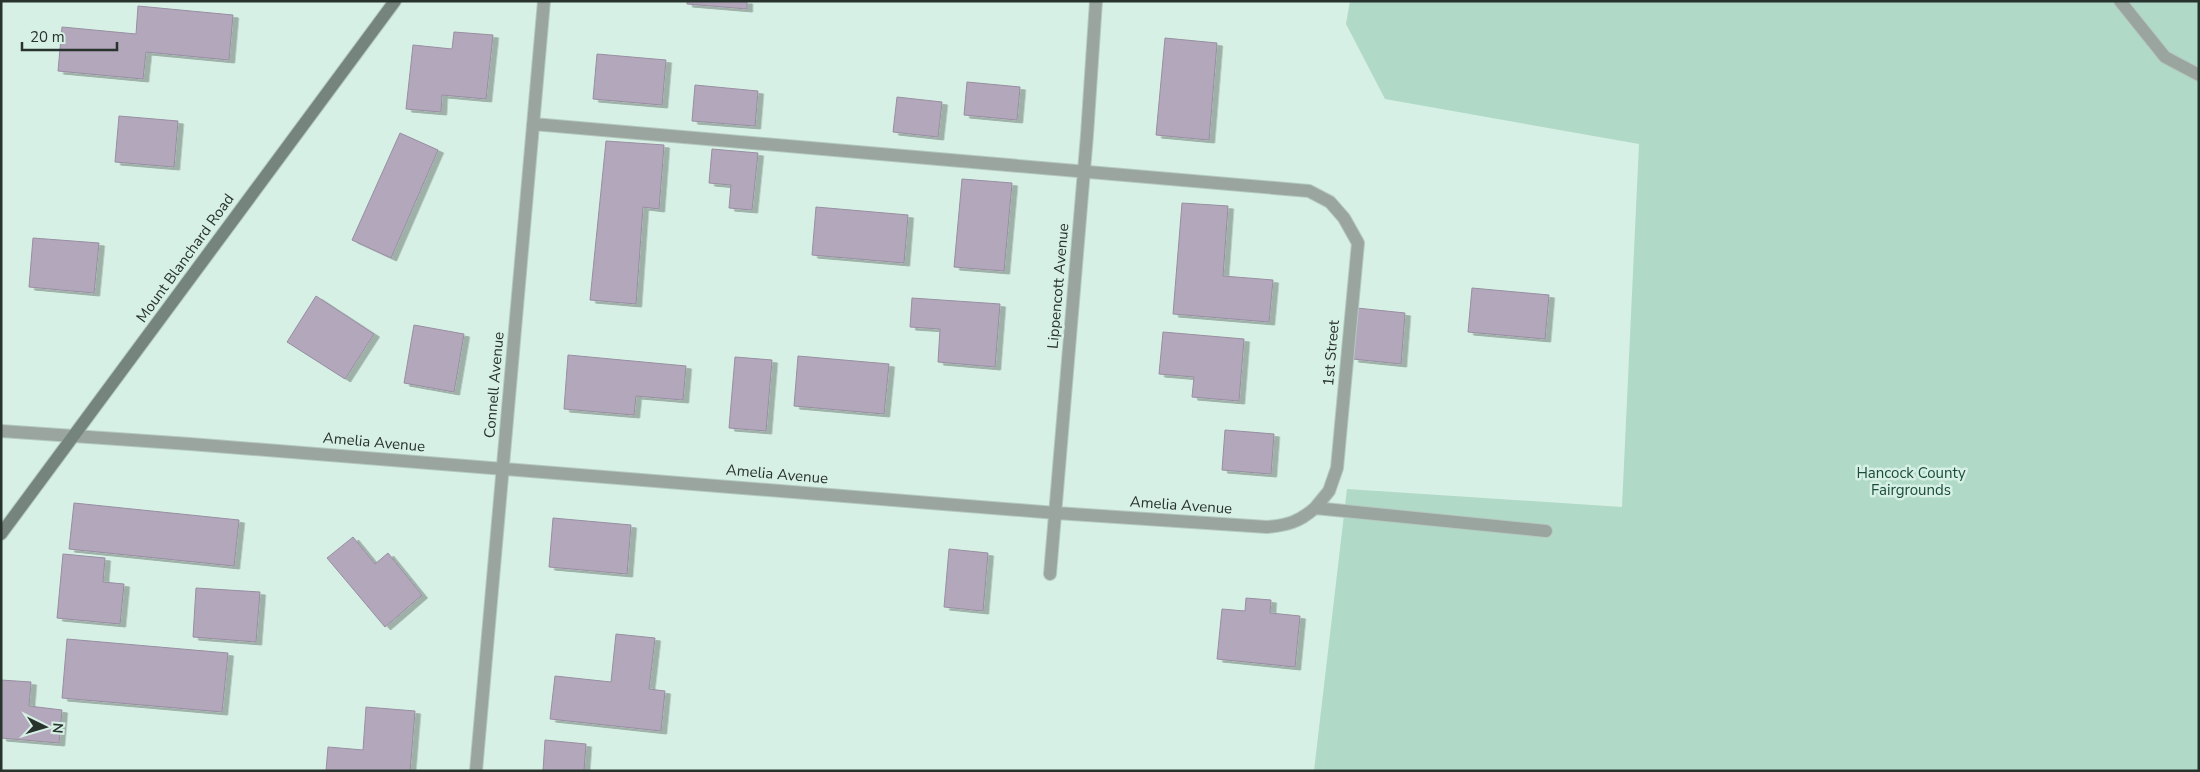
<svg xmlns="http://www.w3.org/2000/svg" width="2200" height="772" font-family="'Nunito Sans',sans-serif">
  <defs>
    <filter id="shadow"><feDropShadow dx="5.5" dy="3" stdDeviation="0" flood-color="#0004"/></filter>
  </defs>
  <rect width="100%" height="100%" fill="#d7f0e5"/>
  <!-- green -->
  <path fill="#b1d9c7" d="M1350,1H2199V771H1314L1347,489L1622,507L1639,144L1385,99L1346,24Z"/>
  <!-- building -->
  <path fill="#b2a7bb" stroke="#988ea1" filter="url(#shadow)" d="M687,1H747V9L687,4Z
    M138,6L233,15L229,60L146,52L143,79L58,71L62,27L136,34Z
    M454,32L493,35L486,99L442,95L441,112L406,109L413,45L452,49Z
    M1165,38L1217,43L1209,140L1156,135Z
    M597,54L666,60L662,105L593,99Z
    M967,82L1020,87L1017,120L964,115Z
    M695,85L758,91L755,126L692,121Z
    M897,97L942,102L938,137L893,132Z
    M119,116L178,121L174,167L115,162Z
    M400,133L438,150L391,258L352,240Z
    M606,141L664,145L659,209L643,207L636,304L590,300Z
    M712,149L758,153L752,210L729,208L731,185L709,183Z
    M962,179L1012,183L1004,271L954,267Z
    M1182,203L1228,206L1223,276L1273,280L1269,322L1173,314Z
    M816,207L908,215L904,263L812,255Z
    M33,238L99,243L94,293L29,287Z
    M1472,288L1549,295L1545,339L1468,332Z
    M316,296L374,334L345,379L287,342Z
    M912,298L1000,304L995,367L938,362L940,329L910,327Z
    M1357,308L1405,313L1401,364L1353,359Z
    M414,325L464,334L454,392L404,383Z
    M1163,332L1244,339L1239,401L1192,397L1194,377L1159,374Z
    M568,355L686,366L683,400L636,396L634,415L564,409Z
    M798,356L889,364L884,414L794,406Z
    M735,357L772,360L766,431L729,428Z
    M1225,430L1274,434L1271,474L1222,470Z
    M74,503L239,520L234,566L69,549Z
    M553,518L631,525L627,574L549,567Z
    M353,537L375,564L388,553L422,595L385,627L327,558Z
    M949,549L988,553L983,611L944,607Z
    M63,554L105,558L103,582L124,584L120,624L57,618Z
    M196,588L260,592L256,642L193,637Z
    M1246,598L1271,600L1270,613L1300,616L1295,667L1217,659L1222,609L1245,611Z
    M616,634L655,638L649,689L665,691L661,731L550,719L555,676L611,682Z
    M67,639L228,653L222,712L62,698Z
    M1,680L31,682L29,706L62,710L59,743L1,738Z
    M366,707L415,711L410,771H326L328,747L363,750Z
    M545,740L586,744L584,771H543Z"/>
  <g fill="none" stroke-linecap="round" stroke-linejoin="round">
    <!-- service casing -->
    <g stroke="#b4cac0" stroke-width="14">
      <path id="service" d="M2120,1L2165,57L2199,75"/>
    </g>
    <!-- minor casing -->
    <g stroke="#b4cac0" stroke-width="14">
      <path id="minor" d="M533,124L1309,191L1330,202L1344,218L1358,243L1337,468L1329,491L1315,508
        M1,431L190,444L1056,513L1267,527C1288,525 1299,522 1315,508L1546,531
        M1050,574L1087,135L1096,1
        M476,771L544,1"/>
    </g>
    <!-- secondary casing -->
    <g stroke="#b4cac0" stroke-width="14">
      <path id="secondary" d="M1,534L395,1"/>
    </g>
    <!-- service -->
    <use href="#service" stroke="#9ba5a0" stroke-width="12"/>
    <!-- minor -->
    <use href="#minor" stroke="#9ba5a0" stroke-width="12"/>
    <!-- secondary -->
    <use href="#secondary" stroke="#75847d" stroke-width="12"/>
  </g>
  <g text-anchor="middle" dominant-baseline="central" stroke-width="5" stroke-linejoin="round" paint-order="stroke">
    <!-- street labels -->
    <g font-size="15" fill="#29332e" stroke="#d7f0e5">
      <text transform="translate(185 258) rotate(-54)">Mount Blanchard Road</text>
      <text transform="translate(1058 286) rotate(-85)">Lippencott Avenue</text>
      <text transform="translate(1331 353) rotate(-85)">1st Street</text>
      <text transform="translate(494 385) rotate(-85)">Connell Avenue</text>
      <text transform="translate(374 442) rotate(5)">Amelia Avenue</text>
      <text transform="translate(777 474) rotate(5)">Amelia Avenue</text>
      <text transform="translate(1181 505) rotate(4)">Amelia Avenue</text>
    </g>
    <!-- park labels -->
    <g font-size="15" fill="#1b4c3b" stroke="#d7f0e5">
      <text x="1911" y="473">Hancock County<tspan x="1911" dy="17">Fairgrounds</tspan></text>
    </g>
  </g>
  <!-- border -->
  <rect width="2200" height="772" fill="none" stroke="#29332e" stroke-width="5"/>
  <!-- north arrow -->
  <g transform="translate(45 727) rotate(95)" stroke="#d7f0e5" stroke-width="4" paint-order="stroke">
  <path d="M0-4L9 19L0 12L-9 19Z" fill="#29332e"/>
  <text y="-8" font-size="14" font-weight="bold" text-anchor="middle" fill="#29332e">N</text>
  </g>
  <!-- scale -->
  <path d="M22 42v8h95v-8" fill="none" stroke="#29332e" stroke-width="2.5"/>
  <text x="30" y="42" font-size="15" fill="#29332e" stroke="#d7f0e5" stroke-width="4" paint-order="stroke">20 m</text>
</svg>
